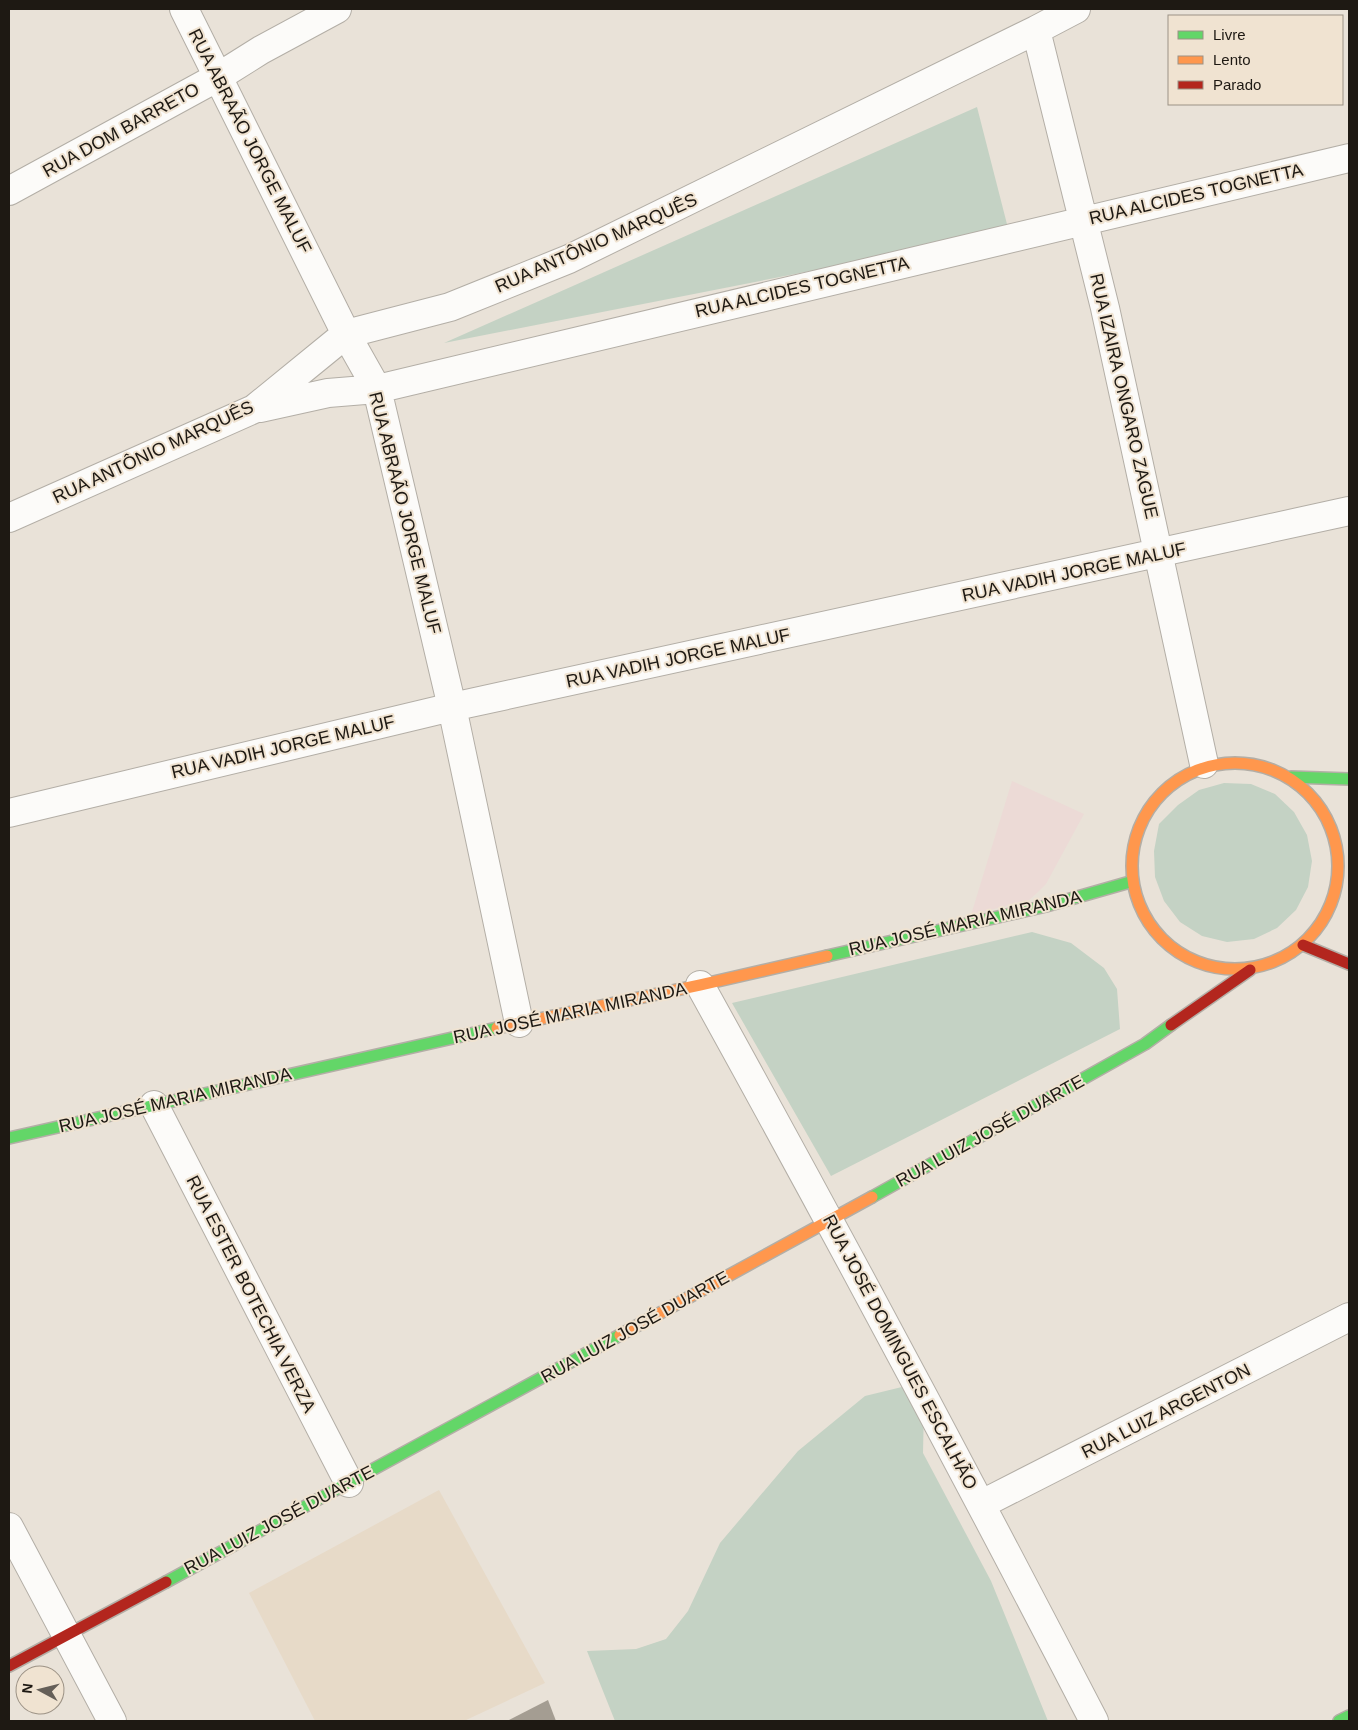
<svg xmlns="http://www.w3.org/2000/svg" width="1358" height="1730" font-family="Helvetica,sans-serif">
  <rect width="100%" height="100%" fill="#e9e2d8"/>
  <!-- industrial -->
  <path fill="#ecdad6" d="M1012,781L1084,814L1046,884L1037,893L1029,900L971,915Z"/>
  <!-- built -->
  <path fill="#e7dac8" d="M439,1490L545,1683L464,1721H315L249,1593Z"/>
  <!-- green -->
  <path fill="#c4d2c4" d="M977,107L1009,232L444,343Z
    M1224,783L1251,784L1275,794L1294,812L1307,835L1312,861L1308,887L1296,910L1277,928L1254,939L1227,942L1202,936L1180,922L1164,901L1155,877L1154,851L1159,824L1178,805L1199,790Z
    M1032,932L1071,943L1104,968L1117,989L1120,1029L831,1176L732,1003Z
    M906,1386L924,1406L923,1453L991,1581L1048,1721H615L587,1651L636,1649L666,1639L688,1611L720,1543L798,1451L865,1396Z"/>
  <!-- building -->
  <path fill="#a49d92" d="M548,1700L556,1721H507Z"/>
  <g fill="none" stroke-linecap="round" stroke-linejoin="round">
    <!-- street casing -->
    <g stroke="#b3aea6" stroke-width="30">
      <path id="street" d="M184,9L346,334L377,389L452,707L519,1023
        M1036,30L1105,308L1204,764
        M9,191L218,77L261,50L337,9
        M260,408L328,393L377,389L1349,158
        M9,518L254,409L346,334L450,307L569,259L1036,30L1076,9
        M9,813L452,707L1349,511
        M700,985C835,1229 966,1474 1094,1721
        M154,1105L349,1483
        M982,1504L1349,1317
        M9,1527L112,1721"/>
    </g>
    <!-- fast casing -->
    <g stroke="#b3aea6" stroke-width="14">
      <path id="fast" d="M1291,777L1349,779
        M827,956L1046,906L1130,882
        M9,1138L497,1028
        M872,1197L1145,1044L1171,1025
        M166,1582L620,1335
        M1339,1721L1349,1716"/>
    </g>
    <!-- slow casing -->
    <g stroke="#b3aea6" stroke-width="14">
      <path id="slow" d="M1132 866a103 103 0 1 1 206 0a103 103 0 1 1-206 0Z
        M497,1028L700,985L827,956
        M620,1335L872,1197"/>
    </g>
    <!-- jam casing -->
    <g stroke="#b3aea6" stroke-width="14">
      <path id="jam" d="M1303,945L1349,964
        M1171,1025L1250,970
        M9,1666L166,1582"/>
    </g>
    <!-- street -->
    <use href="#street" stroke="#fcfbf9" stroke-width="28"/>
    <!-- fast -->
    <use href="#fast" stroke="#63d668" stroke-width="11"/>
    <!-- slow -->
    <use href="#slow" stroke="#ff974d" stroke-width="11"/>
    <!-- jam -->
    <use href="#jam" stroke="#b3261e" stroke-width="11"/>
  </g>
  <g text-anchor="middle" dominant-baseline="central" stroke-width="4" stroke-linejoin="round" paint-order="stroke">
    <!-- street labels -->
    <g font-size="18" fill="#1e1913" stroke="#f0e3d1">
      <text transform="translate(121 130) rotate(-29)">RUA DOM BARRETO</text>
      <text transform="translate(250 141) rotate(63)">RUA ABRAÃO JORGE MALUF</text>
      <text transform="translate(1196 194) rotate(-13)">RUA ALCIDES TOGNETTA</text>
      <text transform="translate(596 243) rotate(-24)">RUA ANTÔNIO MARQUÊS</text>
      <text transform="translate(802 287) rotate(-13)">RUA ALCIDES TOGNETTA</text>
      <text transform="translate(1124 396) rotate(77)">RUA IZAIRA ONGARO ZAGUE</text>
      <text transform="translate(153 452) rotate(-25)">RUA ANTÔNIO MARQUÊS</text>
      <text transform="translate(405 513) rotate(76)">RUA ABRAÃO JORGE MALUF</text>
      <text transform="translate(1074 572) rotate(-12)">RUA VADIH JORGE MALUF</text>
      <text transform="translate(678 658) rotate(-12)">RUA VADIH JORGE MALUF</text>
      <text transform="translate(283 747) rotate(-13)">RUA VADIH JORGE MALUF</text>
      <text transform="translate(965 923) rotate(-13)">RUA JOSÉ MARIA MIRANDA</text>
      <text transform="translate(570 1013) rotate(-12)">RUA JOSÉ MARIA MIRANDA</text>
      <text transform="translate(175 1100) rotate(-13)">RUA JOSÉ MARIA MIRANDA</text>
      <text transform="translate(990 1131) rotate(-29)">RUA LUIZ JOSÉ DUARTE</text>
      <text transform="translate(251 1294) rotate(63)">RUA ESTER BOTECHIA VERZA</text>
      <text transform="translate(635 1327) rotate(-29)">RUA LUIZ JOSÉ DUARTE</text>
      <text transform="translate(900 1352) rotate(62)">RUA JOSÉ DOMINGUES ESCALHÃO</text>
      <text transform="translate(1166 1411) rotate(-27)">RUA LUIZ ARGENTON</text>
      <text transform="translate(279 1520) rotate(-28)">RUA LUIZ JOSÉ DUARTE</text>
    </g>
  </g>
  <!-- border -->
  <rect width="1358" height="1730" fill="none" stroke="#1e1913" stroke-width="20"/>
  <!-- legend -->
  <rect x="1168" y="15" width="175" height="90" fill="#f0e3d1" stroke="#9c9285"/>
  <rect x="1178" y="31" width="25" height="8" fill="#63d668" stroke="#9c9285"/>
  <text x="1213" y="40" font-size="15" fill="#1e1913">Livre</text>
  <rect x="1178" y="56" width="25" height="8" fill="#ff974d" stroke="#9c9285"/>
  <text x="1213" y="65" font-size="15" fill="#1e1913">Lento</text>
  <rect x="1178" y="81" width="25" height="8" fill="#b3261e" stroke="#9c9285"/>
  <text x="1213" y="90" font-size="15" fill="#1e1913">Parado</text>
  <!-- north arrow -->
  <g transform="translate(40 1690) rotate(277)"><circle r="24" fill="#f0e3d1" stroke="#9c9285"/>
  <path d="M0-4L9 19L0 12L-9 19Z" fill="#655f58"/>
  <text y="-8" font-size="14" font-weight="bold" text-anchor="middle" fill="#1e1913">N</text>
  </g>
</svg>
